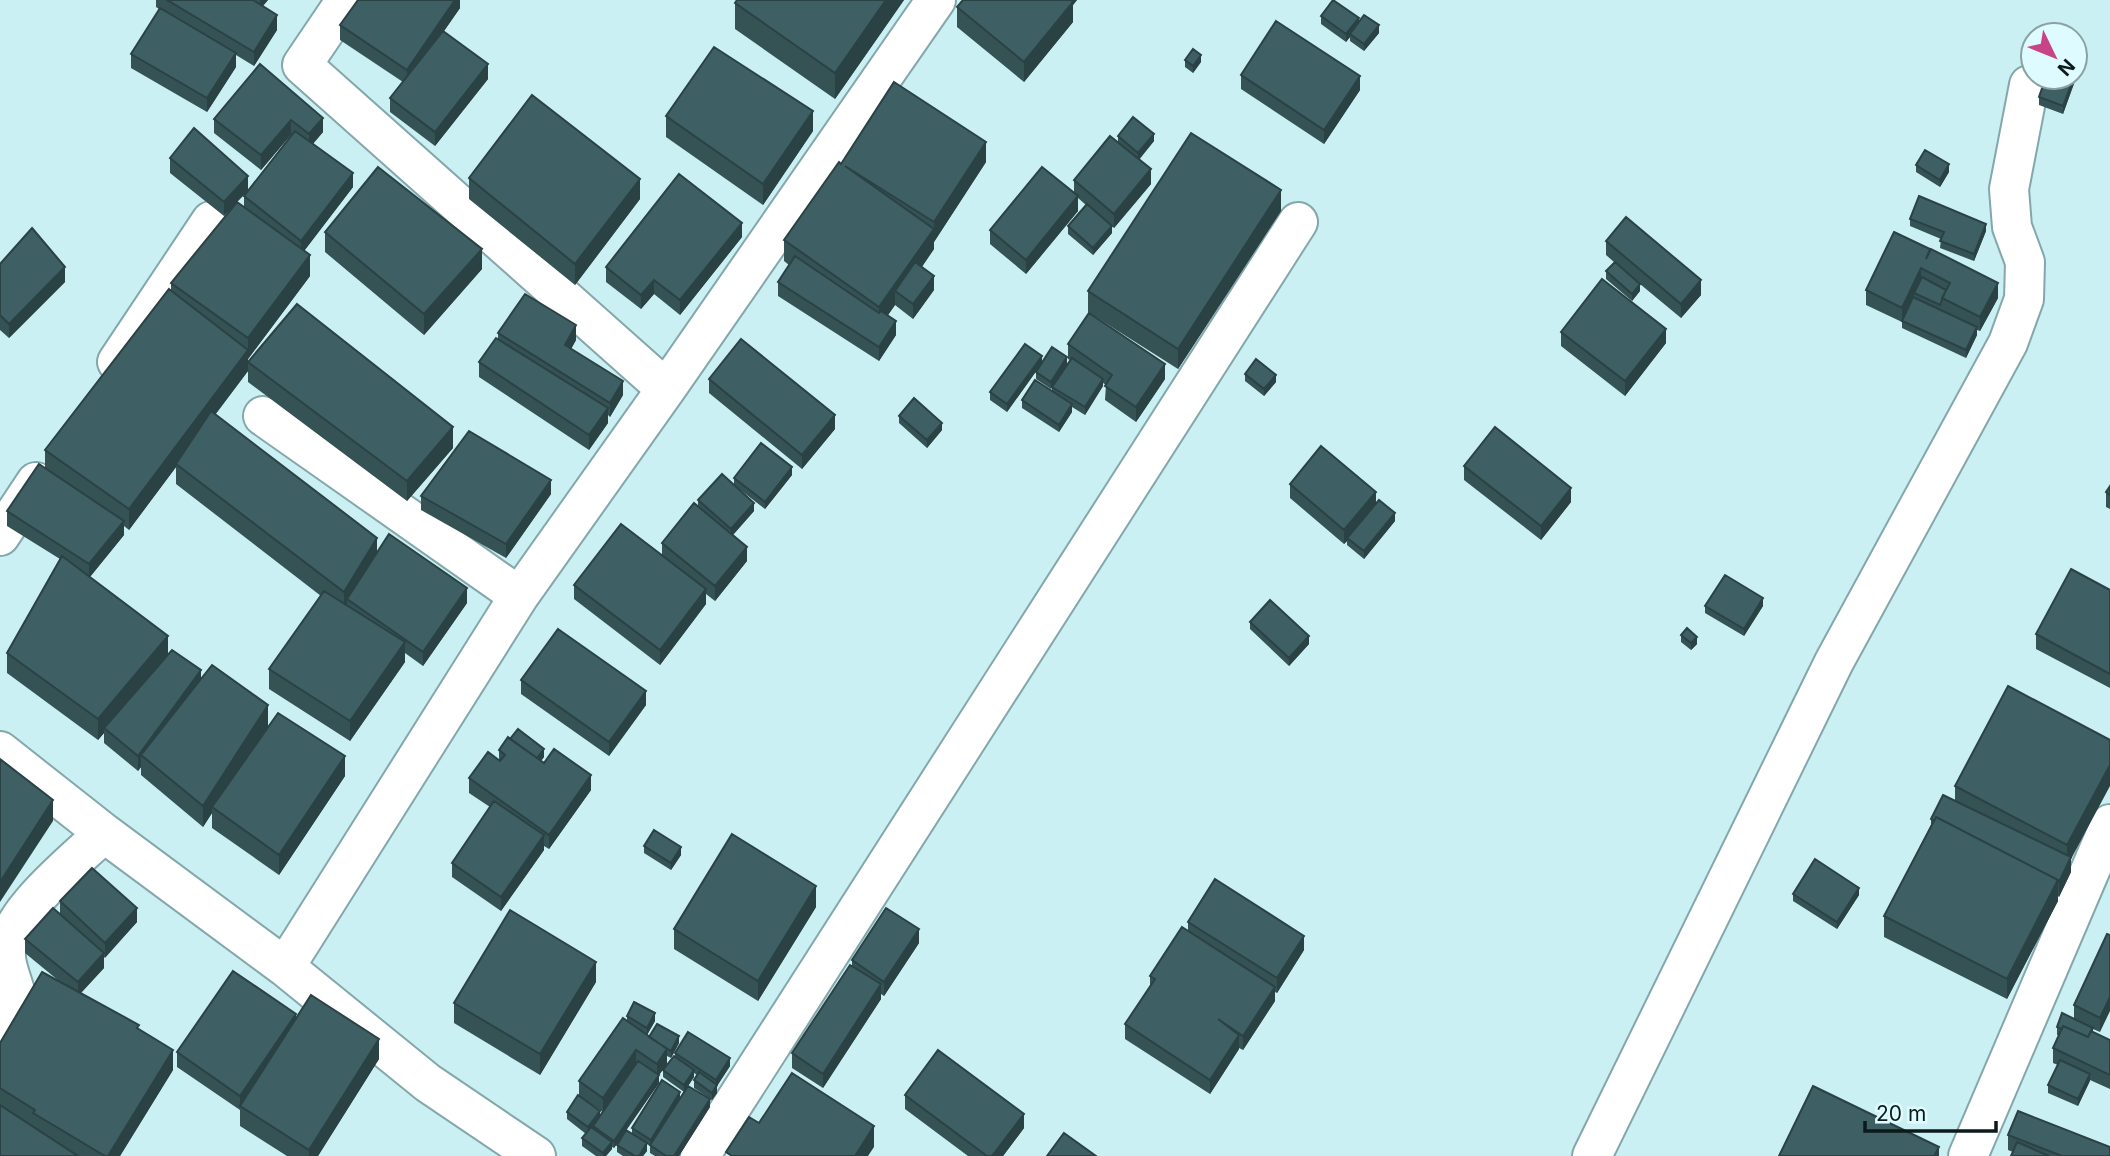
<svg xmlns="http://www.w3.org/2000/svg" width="2110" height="1156" font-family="Inter,sans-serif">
  <rect width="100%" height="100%" fill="#caf0f4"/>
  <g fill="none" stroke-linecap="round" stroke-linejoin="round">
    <!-- minor casing -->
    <g stroke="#83a7aa" stroke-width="42">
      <path id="minor" d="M346,0L302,65L666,389
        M117,362L211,221
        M263,416L519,596
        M0,536L36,482
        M0,751L104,833L285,967L428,1083L536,1156
        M285,967L519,596L666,389L936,0
        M0,1024L16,995C13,982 5,965 6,953C8,913 76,860 104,833
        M700,1156L1298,222
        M1592,1156L1834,662L2008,343L2024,299L2025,262L2012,227L2009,189L2029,85
        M1968,1156L2110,824"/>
    </g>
    <!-- minor -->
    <use href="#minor" stroke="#fff" stroke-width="38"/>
  </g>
  <!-- wall -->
  <path fill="#355255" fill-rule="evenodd" d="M156,0H268L263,6L277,30L254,66L236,55V67L207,112L131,68V54L159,9L156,7Z
    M460,0V8L444,31L488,79L435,146L390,112V98L403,82L340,40V25Z
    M737,0H904L835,99L735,29V3Z
    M963,0H1077L1073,5V22L1024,82L957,27V7Z
    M1321,16L1359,22L1379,33L1364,51L1350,41V37L1346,42L1321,24Z
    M1185,60L1201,62L1193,73L1185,67Z
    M260,64L323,132L313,144L353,187L304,251L310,276L248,359V362L453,448L407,501L248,382V371L215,415L377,553L467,603L423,666L405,653V662L350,741L269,689V669L321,596L176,484V467L129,530L124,526V535L90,577L168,654L201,679L268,726L259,740L345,776L279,875L212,828V813L203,827L141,775V767L138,771L104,743V733L98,740L7,673V653L60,559L7,526V511L45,468V450L171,291V283L236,204L224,216L170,173V158L248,190L292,134L261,170L214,133V119ZM247,192L244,196V207L237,202Z
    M1241,75L1360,90L1324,144L1241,89Z
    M2076,78L2063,114L2039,105V97Z
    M666,116L813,131L763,205L666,137Z
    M1118,136L1154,141L1139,160L1151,184L1114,228L1112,226V233L1093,255L1068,234V226L1086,205L1078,198V211L1026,274L990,244V230L1074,193V180L1118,143Z
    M986,162L934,242V249L922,267L934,290L913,319L895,305L888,315L896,335L879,361L778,296V282L789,265L784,261V240L841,164Z
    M1916,165L1949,172L1940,187L1916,172Z
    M469,178L640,199L575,285L469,199Z
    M1281,211L1178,369L1088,312V291Z
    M1910,219L1986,231L1974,261L1940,248L1941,239L1910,226Z
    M325,232L482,269L424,335L325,252Z
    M742,237L680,315L654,294L641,309L606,282V267Z
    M1606,241L1701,295L1681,318L1640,284V291L1632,301L1606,279V271L1614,262L1606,255Z
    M1930,253L1998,298L1980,331L1977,330V335L1966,358L1902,328V322L1866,305V290Z
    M0,264L65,282L9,338L0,330Z
    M1561,332L1666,343L1625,396L1561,346Z
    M498,333L576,340L571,349L623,395L610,417L608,415V423L589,450L479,377V362L498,340Z
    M1068,344L1165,379L1136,422L1105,400L1106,385L1103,383V386L1085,415L1072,407V412L1059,432L1022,408V400L1052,392V387L1051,389L1036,379V372L1067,364L1056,381L1070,360L1068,359Z
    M1042,363L1007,412L990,400V392Z
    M1245,374L1276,382L1264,396L1245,381Z
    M709,379L835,429L802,469L709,393Z
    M899,416L942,430L927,448L899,423Z
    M1464,466L1571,502L1541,540L1464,480Z
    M792,475L765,509L734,485V478Z
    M1290,484L1376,504L1395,521L1364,559L1347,545V541L1344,544L1290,498Z
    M2110,486V509L2106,507V492Z
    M551,494L506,558L421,510V496Z
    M698,500L754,511L733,535L747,561L715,601L706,594V604L660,665L574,599V585L662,555V543L698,507Z
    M2110,590V688L2036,649V634Z
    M1705,606H1763L1744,636L1705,613Z
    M1250,622L1309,644L1289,666L1250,629Z
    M1681,635L1697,644L1691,650L1681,642Z
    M521,680L646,705L609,756L521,694Z
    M2110,740L2071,859V872L2059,897L2058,896V901L2007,999L1884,937V916L1931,825V819L1955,800V786Z
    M499,750L544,757L541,761L591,790L549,849L544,846V850L501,911L452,877V863L490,807L469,793V778L499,760Z
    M644,846L681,855L671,870L644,853Z
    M1793,894L1859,895L1837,929L1793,901Z
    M60,901L137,922L104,958V968L81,993L139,1029L173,1070L120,1156H0V1043L59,981L25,953V939L60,914Z
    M816,907L758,1001L674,949V929Z
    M1188,922L1304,950L1277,993L1275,992V1001L1243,1050L1239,1048V1049L1210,1094L1125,1039V1024L1150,986V976L1188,931Z
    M2107,934L2100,1032L2093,1029V1032L2110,1040V1089L2090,1080L2078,1106L2048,1093V1085L2058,1065L2053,1063V1048L2059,1035H2057V1027L2074,1019V1005Z
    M919,943L884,996L881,994V999L823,1088L792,1068V1053L852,966V960Z
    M596,982L540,1075L454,1023V1003Z
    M627,1016L655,1021L647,1035L649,1037L679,1043L671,1058L667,1056V1064L659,1075V1083L626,1130L632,1134V1128L680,1098L684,1092L663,1077V1070L675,1057V1053L730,1066L717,1086V1093L712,1100L694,1088V1080L697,1075L694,1073V1077L688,1086L710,1107L679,1156H655L650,1153V1146L647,1144V1151L643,1156H623L617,1152V1145L623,1135L614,1148L612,1147V1149L606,1156H596L582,1146V1138L586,1134L567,1119V1112L600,1116L603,1112L579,1096V1081L627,1021Z
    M177,1052L379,1059L318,1156H287L240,1126V1110L177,1067Z
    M905,1095L1024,1128L1003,1156H968L905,1109Z
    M2008,1135L2109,1147L2110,1156H2011L2013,1152L2008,1150Z"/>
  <!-- shaded-wall -->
  <path fill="#2b4245" d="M260,0H268L260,9Z
    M455,0H460V8L407,84V70Z
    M886,0H904L835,99V73Z
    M1064,0H1077L1073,5V22L1024,82V62Z
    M277,15V30L254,66V52Z
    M1359,18V25L1350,34V37L1346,42V34Z
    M1379,25V33L1364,51V44Z
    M236,53V67L207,112V98Z
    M1201,55V62L1193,73V66Z
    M488,64V79L435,146V132Z
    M2076,70V78L2063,114V106L2074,77H2075Z
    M1360,76V90L1324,144V130Z
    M813,111V131L763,205V184Z
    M323,118V132L309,148V134Z
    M291,120V134L261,170V155Z
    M1154,134V141L1138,160V153Z
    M986,142V162L934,242V222Z
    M1949,164V172L1940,187V180Z
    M1151,169V184L1114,228V214Z
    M353,173V187L301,255V241Z
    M248,176V190L224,216V202Z
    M640,179V199L575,285V264Z
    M1281,190V211L1178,369V349Z
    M1078,196V211L1026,274V260Z
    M742,223V237L680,315V300Z
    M1986,224V231L1974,261V254Z
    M1112,226V233L1093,255V248Z
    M934,229V249L901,296L895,291V305L879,328V307Z
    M482,249V269L424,335V314Z
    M310,255V276L248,359V338Z
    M65,267V282L9,338V324Z
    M1921,268V282L1914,293V296L1902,322V308Z
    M934,276V290L913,319V304Z
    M654,280V294L641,309V295Z
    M1701,280V295L1681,318V304Z
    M1998,283V298L1980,331V317Z
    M1640,284V291L1632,301V294Z
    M896,321V335L879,361V347Z
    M576,325V340L565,360V345Z
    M1977,327V335L1966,358V350Z
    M1666,329V343L1625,396V381Z
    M248,350V371L177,465L176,464V467L129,530V509Z
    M1042,356V363L1007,412V404Z
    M1067,357V364L1051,389V382Z
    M1165,364V379L1136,422V407Z
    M1276,375V382L1264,396V389Z
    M1103,379V386L1085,415V407Z
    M623,381V395L610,417V403Z
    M1072,404V412L1059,432V425Z
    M608,408V423L589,450V435Z
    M835,415V429L802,469V455Z
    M942,423V430L927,448V440Z
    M453,427V448L407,501V481Z
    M792,467V475L765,509V502Z
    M551,480V494L506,558V544Z
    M1571,488V502L1541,540V526Z
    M1376,492V506L1347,538V541L1344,544V530Z
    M754,503V511L731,537V529Z
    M1395,513V521L1364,559V551Z
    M124,521V535L89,578V564Z
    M377,538V559L347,599V607L344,613V592Z
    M747,547V561L715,601V586Z
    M467,588V603L423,666V652Z
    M706,589V604L660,665V650Z
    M1763,598V606L1744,636V629Z
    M168,636V657L104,728V733L98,740V719Z
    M1309,636V644L1289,666V658Z
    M1697,637V644L1691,650V643Z
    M405,642V662L350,741V721Z
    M201,670V684L141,755V767L138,771V756Z
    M646,691V705L609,756V742Z
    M268,705V726L214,809L212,807V813L203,827V806Z
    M544,749V757L535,768V761Z
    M345,756V776L279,875V855Z
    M2110,765V786L2071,859V872L2059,897V882L2067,864V845Z
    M591,775V790L549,849V835Z
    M53,800V821L0,902V882Z
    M544,835V850L501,911V897Z
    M681,847V855L671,870V863Z
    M2058,880V901L2007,999V979Z
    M816,886V907L758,1001V981Z
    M1859,888V895L1837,929V922Z
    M137,908V922L105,958V943Z
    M919,929V943L884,996V982Z
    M1304,936V950L1277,993V978Z
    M104,953V968L78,996V982Z
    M596,962V982L540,1075V1054Z
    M881,984V999L823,1088V1074Z
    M1275,987V1001L1243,1050V1036Z
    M2110,997V1011L2100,1032V1018Z
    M655,1013V1021L647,1035V1028Z
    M296,1014V1029L240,1106V1110V1096Z
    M1239,1035V1049L1210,1094V1080Z
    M679,1036V1043L671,1058V1051Z
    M379,1039V1059L318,1156H309V1150Z
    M667,1049V1064L659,1075V1083L614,1148V1141L657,1079V1064Z
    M173,1050V1070L120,1156H108Z
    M636,1050V1064L603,1112V1098Z
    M730,1058V1066L717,1086V1093L712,1100V1093L716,1086V1080Z
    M694,1070V1077L684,1092V1085Z
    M2090,1074V1081L2078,1106V1099Z
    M680,1092V1099L651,1147V1140Z
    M710,1099V1107L679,1156H674Z
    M600,1111V1118L588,1135V1127Z
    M1024,1114V1128L1003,1156H992Z
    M874,1126V1147L868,1156H855Z
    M612,1142V1149L606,1156H603V1153Z
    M647,1143V1151L643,1156H639Z
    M1939,1147V1156H1934Z"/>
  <!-- building -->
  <path fill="#3e5f63" stroke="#2b4245" stroke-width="2" d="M167,0H253L277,15L254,52Z
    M358,0H455L407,70L340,25Z
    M737,0H886L835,73L735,3Z
    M963,0H1071L1073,2L1024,62L957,7Z
    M1333,0L1359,18L1346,34L1321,16Z
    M160,8L236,53L207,98L131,54Z
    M1364,15L1379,25L1364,44L1350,34Z
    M1276,21L1360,76L1324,130L1241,75Z
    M443,31L488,64L435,132L390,98Z
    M714,47L813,111L763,184L666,116Z
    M1193,49L1201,55L1193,66L1185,60Z
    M260,64L323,118L309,134L291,120L261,155L214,119Z
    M2046,77H2074L2063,106L2039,97Z
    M894,82L986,142L934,222L845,166L934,229L879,307L784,240L839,162L841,164Z
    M532,95L640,179L575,264L469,178Z
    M1133,117L1154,134L1138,153L1118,136Z
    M194,128L248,176L224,202L170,158Z
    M295,131L353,173L301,241L244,196Z
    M1191,133L1281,190L1178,349L1088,291Z
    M1110,136L1151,169L1114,214L1074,180Z
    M1925,150L1949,164L1940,180L1916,165Z
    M378,167L482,249L424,314L325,232Z
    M1042,167L1078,196L1026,260L990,230Z
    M679,174L742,223L680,300L654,280L641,295L606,267Z
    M1919,196L1986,224L1974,254L1940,241L1944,232L1910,219Z
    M237,202L310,255L248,338L171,283Z
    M1087,204L1112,226L1093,248L1068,226Z
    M1626,217L1701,280L1681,304L1606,241Z
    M32,228L65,267L9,324L0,315V264Z
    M1894,232L1930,249L1926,259L1931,249L1998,283L1980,317L1942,298L1950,283L1921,268L1902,308L1866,290Z
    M795,256L879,313L881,311L896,321L879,347L778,282Z
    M915,262L934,276L913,304L895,291Z
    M1615,262L1640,284L1632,294L1606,271Z
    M1922,277L1946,290L1940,305L1914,293Z
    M1602,279L1666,329L1625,381L1561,332Z
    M169,289L248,350L129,509L45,450Z
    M525,294L576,325L565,345L623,381L610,403L498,333Z
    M1913,297L1977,327L1966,350L1902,321Z
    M297,304L453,427L407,481L248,362Z
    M1089,313L1165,364L1136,407L1105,386L1112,375L1068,344Z
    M496,338L608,408L589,435L479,362Z
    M741,339L835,415L802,455L709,379Z
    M1025,344L1042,356L1007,404L990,392Z
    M1052,347L1067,357L1051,382L1036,372Z
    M1072,358L1103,379L1085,407L1052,387Z
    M1256,359L1276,375L1264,389L1245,374Z
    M1035,380L1072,404L1059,425L1022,400Z
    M914,398L942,423L927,440L899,416Z
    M211,411L377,538L344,592L176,464Z
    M1495,427L1571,488L1541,526L1464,466Z
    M469,431L551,480L506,544L421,496Z
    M761,443L792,467L765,502L734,478Z
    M1321,446L1376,492L1344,530L1290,484Z
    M39,464L124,521L89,564L7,511Z
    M722,474L754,503L731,529L698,500Z
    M2110,486V495L2106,492Z
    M1379,500L1395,513L1364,551L1347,538Z
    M694,503L747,547L715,586L662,543Z
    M621,524L706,589L660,650L574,585Z
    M389,534L467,588L423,652L347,599Z
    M62,556L168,636L98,719L7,653Z
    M2071,569L2110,590V674L2036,634Z
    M1725,575L1763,598L1744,629L1705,606Z
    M324,591L405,642L350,721L269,669Z
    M1270,600L1309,636L1289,658L1250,622Z
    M1687,628L1697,637L1691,643L1681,635Z
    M558,629L646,691L609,742L521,680Z
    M172,650L201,670L138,756L104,728Z
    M212,665L268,705L203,806L141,755Z
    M2008,686L2110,740V765L2067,845L1955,786Z
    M278,713L345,756L279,855L212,807Z
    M518,729L544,749L537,758L510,739Z
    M508,737L544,763L554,749L591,775L549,835L469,778L488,752L500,761L505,755L499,750Z
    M0,759L53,800L0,882Z
    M1943,795L2071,857L2059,882L2057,881L2058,880L1936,817L1934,821L1931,819Z
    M494,801L544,835L501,897L452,863Z
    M1936,817L2058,880L2007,979L1884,916Z
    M654,830L681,847L671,863L644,846Z
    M732,834L816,886L758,981L674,929Z
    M1815,859L1859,888L1837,922L1793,894Z
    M92,868L137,908L105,943L60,901Z
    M1215,879L1304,936L1277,978L1188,922Z
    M53,908L104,953L78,982L25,939Z
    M886,908L919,929L884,982L852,960Z
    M510,910L596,962L540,1054L454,1003Z
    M1182,927L1275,987L1243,1036L1218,1019L1239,1035L1210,1080L1125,1024L1155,979L1150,976Z
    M2107,934L2110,935V997L2100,1018L2074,1005Z
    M850,965L881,984L823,1074L792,1053Z
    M233,971L296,1014L240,1096L177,1052Z
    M42,972L139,1025L137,1028L173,1050L108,1156H105L33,1113L35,1110L0,1088V1043Z
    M311,995L379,1039L309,1150L240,1106Z
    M634,1002L655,1013L647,1028L627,1016Z
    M2062,1013L2093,1028L2088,1037L2063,1026L2062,1029L2057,1027Z
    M623,1018L667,1049L657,1064L636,1050L603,1098L579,1081Z
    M657,1024L679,1036L671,1051L649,1037Z
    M2063,1026L2088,1037L2091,1031L2110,1040V1075L2053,1048Z
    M688,1032L730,1058L716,1080L675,1053Z
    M938,1050L1024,1114L992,1156H987L905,1095Z
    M674,1056L694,1070L684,1085L663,1070Z
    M2060,1060L2090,1074L2078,1099L2048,1085Z
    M638,1061L659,1075L614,1141L593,1126Z
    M699,1072L717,1085L712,1093L694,1080Z
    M792,1073L874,1126L855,1156H732L726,1152L749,1117L759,1123Z
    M662,1080L680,1092L651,1140L632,1128Z
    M688,1086L710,1099L674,1156H666L650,1145Z
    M1813,1086L1939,1147L1934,1156H1779Z
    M578,1095L600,1111L588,1127L567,1112Z
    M0,1105L78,1156H0Z
    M2018,1111L2110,1147V1156H2062L2008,1135Z
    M591,1127L612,1142L603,1153L582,1138Z
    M626,1130L647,1143L639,1156H635L617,1145Z
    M1064,1133L1096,1156H1047Z
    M2017,1142L2049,1156H2011Z"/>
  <!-- north arrow -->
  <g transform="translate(2054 56) rotate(133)"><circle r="33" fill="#defcff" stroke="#8aa2a4" stroke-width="2"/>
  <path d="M0-5L12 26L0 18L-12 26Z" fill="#c94486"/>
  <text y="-10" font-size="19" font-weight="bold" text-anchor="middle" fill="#0c1a1b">N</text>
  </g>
  <!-- scale -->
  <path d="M1865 1121v10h131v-10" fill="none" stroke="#0c1a1b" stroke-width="3.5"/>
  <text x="1876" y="1121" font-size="21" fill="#0c1a1b" stroke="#defcff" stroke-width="5" paint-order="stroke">20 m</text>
</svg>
